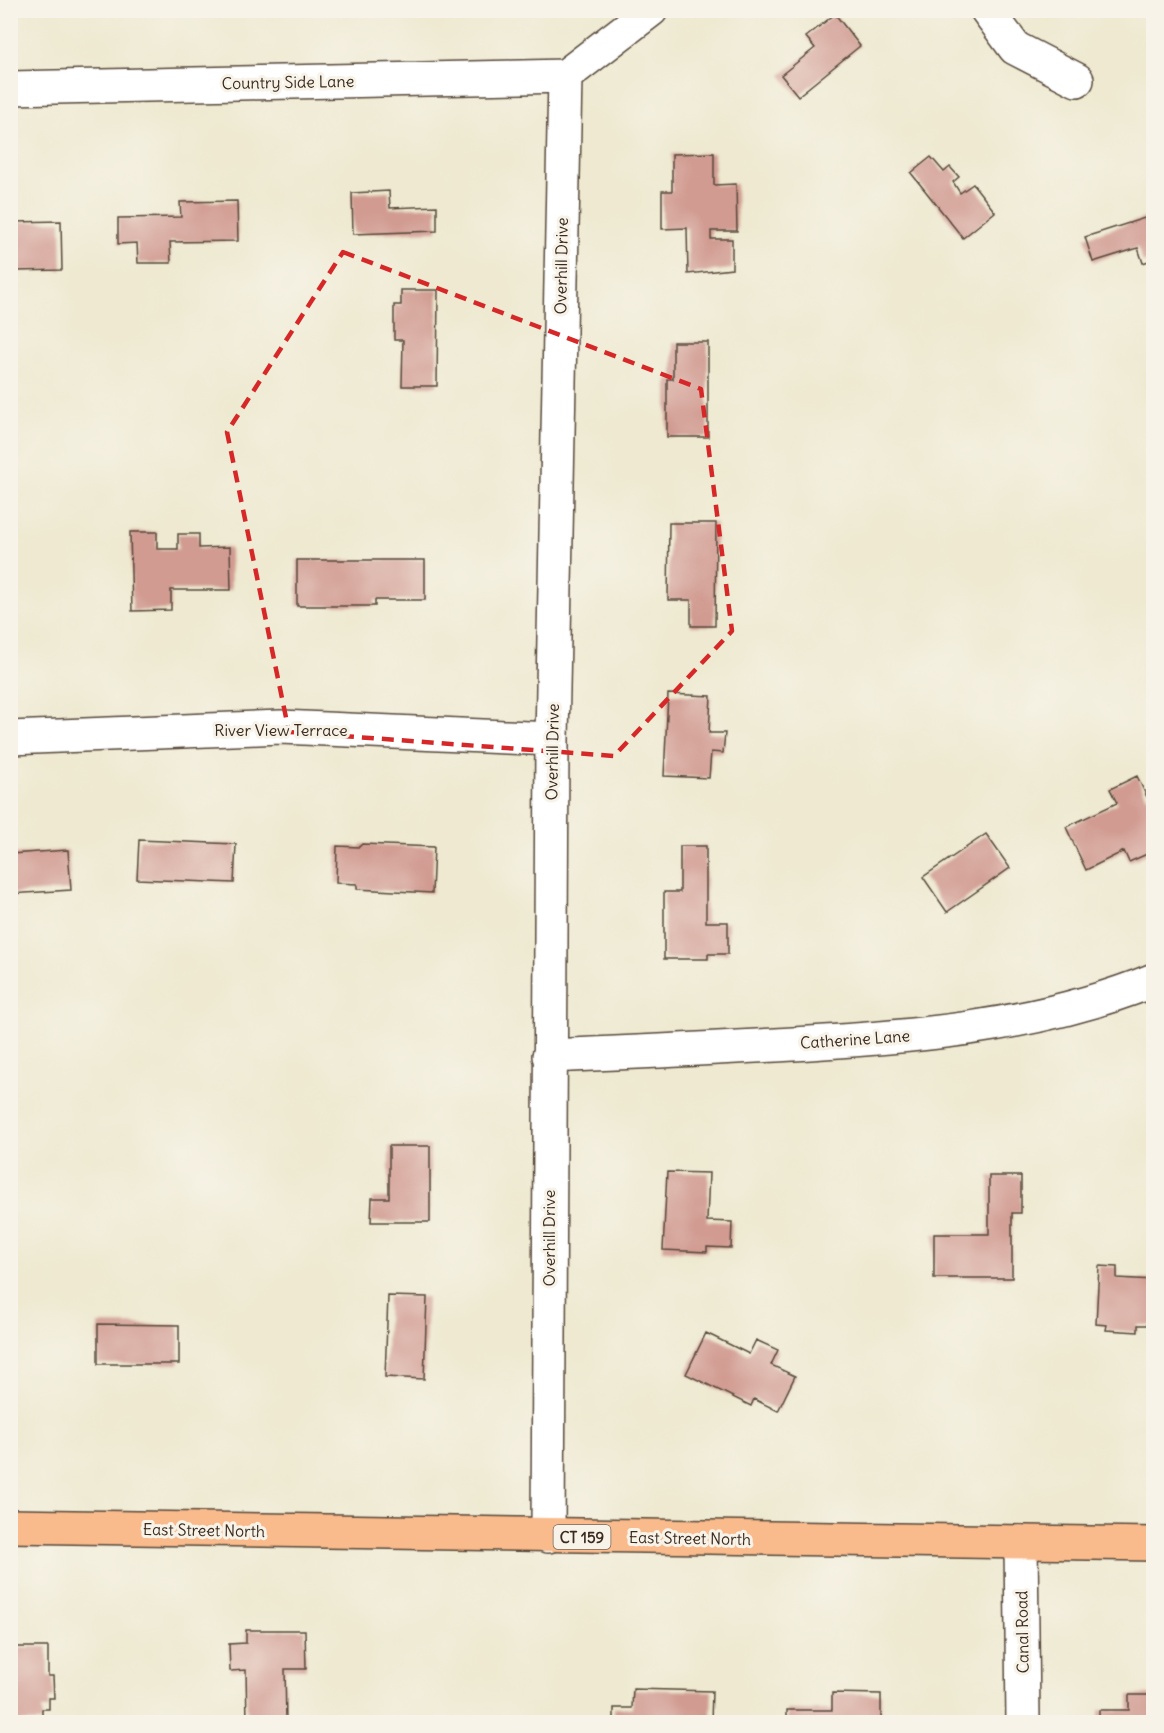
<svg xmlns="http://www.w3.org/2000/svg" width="1164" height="1733" font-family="Delius,sans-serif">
  <rect width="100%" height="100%" fill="#f7f3e8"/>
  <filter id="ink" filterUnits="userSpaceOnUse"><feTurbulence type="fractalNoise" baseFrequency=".0167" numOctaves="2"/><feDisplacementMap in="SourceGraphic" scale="12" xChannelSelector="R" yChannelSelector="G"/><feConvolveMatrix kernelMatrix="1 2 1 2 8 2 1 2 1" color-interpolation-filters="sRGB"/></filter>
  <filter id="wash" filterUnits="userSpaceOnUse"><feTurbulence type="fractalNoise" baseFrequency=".008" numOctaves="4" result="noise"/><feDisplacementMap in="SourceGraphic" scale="24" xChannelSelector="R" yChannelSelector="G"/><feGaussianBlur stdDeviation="1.35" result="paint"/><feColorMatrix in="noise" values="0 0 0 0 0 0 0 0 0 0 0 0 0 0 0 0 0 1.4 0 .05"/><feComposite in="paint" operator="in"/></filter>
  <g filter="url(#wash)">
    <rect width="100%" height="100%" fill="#eee9d0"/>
    <g id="blocks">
      <!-- building -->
      <path fill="#d19b92" d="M835,14L860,46L798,96L781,75L815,48L806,37Z
        M714,153V185L736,184L737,231H711V239H732V269L688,274L687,228L662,229V191H672V154Z
        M931,157L944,172L950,167L959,177L953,182L960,193L973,184L995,212L963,238L911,173Z
        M389,191L390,208L437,206V231L353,234L352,193Z
        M237,201L238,241L170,242L171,263H138L137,243L118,244V218L181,217L180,202Z
        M10,207H14V222L61,221L62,270L15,271V249H10Z
        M1154,215V259L1143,263L1138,248L1093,262L1085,237Z
        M401,290H438L437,386H402L403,340H394V305H401Z
        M673,342H708V437H667V379H673Z
        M669,523H716L715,626H691V600H668Z
        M130,532H157V549H178V534H199V548L230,547L231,590H171V610L132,611Z
        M297,560H425V600H375V606H297Z
        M668,694L711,696L709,733H725L723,753L711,752L709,778L664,776Z
        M1137,776L1147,797L1154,794V851L1129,862L1124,851L1086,870L1066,827L1117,803L1110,789Z
        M986,834L1010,868L947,912L923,877Z
        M139,840L236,844L234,883L137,879Z
        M362,844L434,847L432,893L357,889V884L336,883L337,846L359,847Z
        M680,846H706V922H728V954H708V959H664V892H680Z
        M68,850L71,890L10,894V854Z
        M389,1146H430V1222H371L372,1198H389Z
        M667,1172L709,1173L707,1221L732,1222L731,1248L707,1247V1252L663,1250Z
        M989,1176H1021V1213H1012V1278H934V1234H989Z
        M1099,1266L1117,1267V1278L1154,1280V1325H1138V1332L1106,1330L1107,1325L1096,1324Z
        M388,1296L427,1297L424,1379L385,1377Z
        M98,1324L179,1325V1364H98Z
        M706,1333L749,1354L756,1340L778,1350L771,1365L795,1376L778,1411L754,1399L751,1406L686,1374Z
        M246,1630H305L306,1669H285L286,1722H247L246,1670L230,1671L229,1644L246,1643Z
        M10,1647H48V1676H53L54,1698H49V1709H42V1722H10Z
        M633,1689L712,1691L711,1722H614V1708H632Z
        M832,1693L881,1694V1722H787V1710H832Z
        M1129,1695H1154V1722H1099V1710H1129Z"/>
    </g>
  </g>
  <g filter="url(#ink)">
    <use href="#blocks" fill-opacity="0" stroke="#564739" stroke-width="1.5"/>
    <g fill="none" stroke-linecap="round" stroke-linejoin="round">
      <!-- minor casing -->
      <g stroke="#564739" stroke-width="36">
        <path id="minor" d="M987,10L1015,48L1077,80
          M10,88L565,76
          M10,738L281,727L552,739
          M549,1056C625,1053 700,1049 776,1045C903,1038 1034,1029 1154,980
          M548,1536L552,739L565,76L651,10
          M1021,1542L1023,1722"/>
      </g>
      <!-- major casing -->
      <g stroke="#564739" stroke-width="36">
        <path id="major" d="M10,1526L1154,1544"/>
      </g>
      <!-- minor -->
      <use href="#minor" stroke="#fff" stroke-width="33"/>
      <!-- major -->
      <use href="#major" stroke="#fabb8c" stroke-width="33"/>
    </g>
  </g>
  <!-- marked area -->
  <path fill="none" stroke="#d62828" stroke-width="4.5" stroke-dasharray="12 8" stroke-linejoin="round" d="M343,252L701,389L732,631L614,756L289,732L227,432Z"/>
  <g text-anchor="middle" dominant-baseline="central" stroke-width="6" stroke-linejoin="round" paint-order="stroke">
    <!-- shield labels -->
    <rect fill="#f7f3e8" stroke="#73665b" stroke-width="1.5" x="553.5" y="1525" width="57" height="24" rx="4.5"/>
    <g font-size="15" font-weight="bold" fill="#3b2a1e">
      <text x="582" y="1537">CT 159</text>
    </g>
    <!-- street labels -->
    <g font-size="16" fill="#3b2a1e" stroke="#f7f3e8">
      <text transform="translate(288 82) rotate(-1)">Country Side Lane</text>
      <text transform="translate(561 266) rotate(-89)">Overhill Drive</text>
      <text x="281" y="730">River View Terrace</text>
      <text transform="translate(552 752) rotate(-89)">Overhill Drive</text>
      <text transform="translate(855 1039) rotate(-4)">Catherine Lane</text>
      <text transform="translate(549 1238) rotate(-90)">Overhill Drive</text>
      <text transform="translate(204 1530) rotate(1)">East Street North</text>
      <text transform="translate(690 1538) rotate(1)">East Street North</text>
      <text transform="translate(1022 1632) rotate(-91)">Canal Road</text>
    </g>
  </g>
  <!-- margin -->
  <rect width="1164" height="1733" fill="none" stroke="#f7f3e8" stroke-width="36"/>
</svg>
